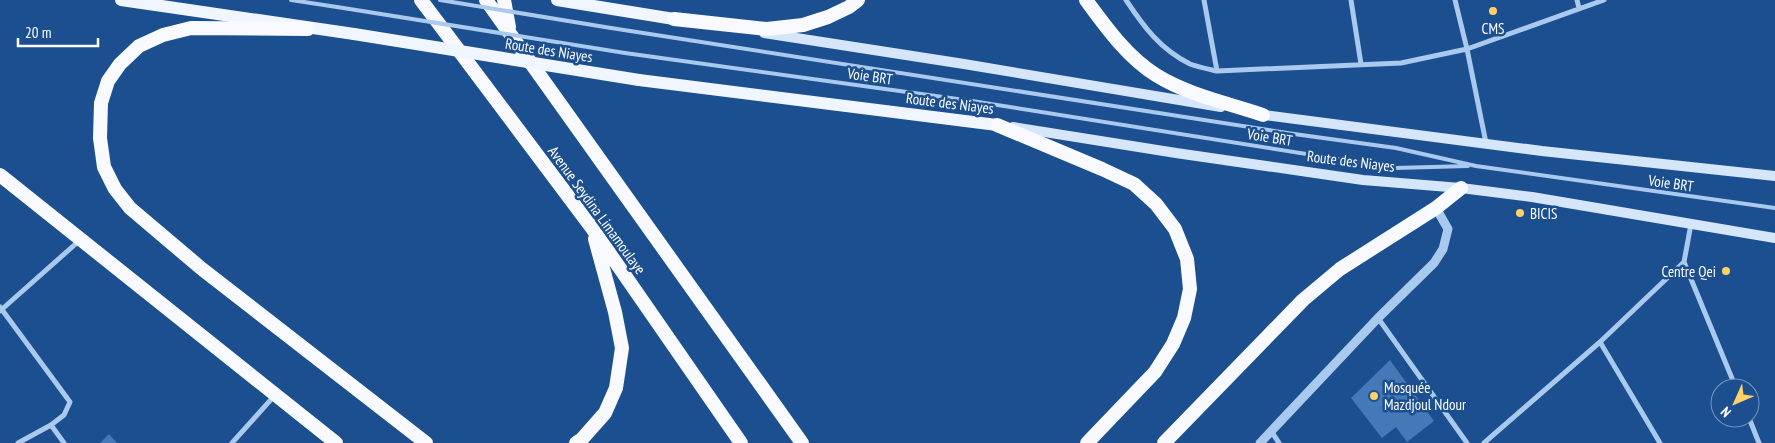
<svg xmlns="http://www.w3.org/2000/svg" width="1775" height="443" font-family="'PT Sans Narrow',sans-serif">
  <rect width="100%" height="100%" fill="#1b4f8f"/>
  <!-- building -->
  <path fill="#4478b7" d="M1390,360L1434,421L1407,442L1396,427L1382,438L1351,398Z
    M109,434L117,443H100Z"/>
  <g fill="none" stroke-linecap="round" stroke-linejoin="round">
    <!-- service -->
    <path stroke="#a9c9ee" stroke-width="4" d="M291,0L337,7
      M611,28L1294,134L1396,148L1476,166L1775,208
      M625,53L972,101L1395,168L1468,166"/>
    <!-- minor -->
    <path stroke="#a9c9ee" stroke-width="5" d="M1126,0C1144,27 1160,49 1190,64C1198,67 1208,69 1217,71L1401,63L1467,49L1604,0
      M1204,0L1217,71
      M1351,0L1361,64
      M1455,0L1467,49L1486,143
      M1577,0L1579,8
      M1684,262L1736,388
      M0,307L70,402L64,415L51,425L18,443
      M0,311L80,240
      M1378,318L1467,443
      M1600,342L1660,443
      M1749,418L1759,443
      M51,425L64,443
      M1271,431L1279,443
      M232,443L275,395
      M1484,443L1600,342L1684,262L1691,224"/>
    <!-- tertiary -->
    <path stroke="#a9c9ee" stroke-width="9" d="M1260,443L1378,318L1434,263L1443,249L1448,229L1436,208"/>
    <!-- secondary -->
    <path stroke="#d6e6fa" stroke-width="10" d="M764,33L964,64L1221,107
      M1257,114L1542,151L1775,176
      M1013,127L1176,153L1363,180L1461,188L1532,197L1775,238"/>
    <!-- primary -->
    <path stroke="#f0f6ff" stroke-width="12" d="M121,0L354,34
      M557,0L674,19
      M639,80L997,125"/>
    <!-- trunk -->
    <path stroke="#f8faff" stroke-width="14" d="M421,0L592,228L741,443
      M486,0L802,443
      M504,0L509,27
      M1086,0C1106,27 1127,57 1156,75C1188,95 1228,103 1263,115
      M674,19L767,29L803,25L828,17L849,7L858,0
      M308,29L191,28L163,35L139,46L120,64L108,81L101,103L100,138L104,167L115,189L130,208L202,269L426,443
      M997,125L1102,169L1134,184L1156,204L1175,229L1187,259L1190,289L1184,318L1173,344L1155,372L1087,443
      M0,175L336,443
      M576,443L582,439L605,413L616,388L622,348L615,312L595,239
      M1164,443L1303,300L1340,269L1436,208L1461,188"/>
    <!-- service-bridge -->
    <path stroke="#a9c9ee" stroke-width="4" d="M440,0L611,28
      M337,7L625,53"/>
    <!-- primary-bridge -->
    <path stroke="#f0f6ff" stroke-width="12" d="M354,34L639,80"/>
  </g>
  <!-- markers -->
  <g fill="#ffd166" stroke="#1b4f8f" stroke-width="2">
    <circle cx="1493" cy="11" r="5"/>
    <circle cx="1520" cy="213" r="5"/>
    <circle cx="1726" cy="271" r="5"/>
    <circle cx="1374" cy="396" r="5"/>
  </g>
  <g text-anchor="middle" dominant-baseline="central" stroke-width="5" stroke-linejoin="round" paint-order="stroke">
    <!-- poi labels -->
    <g font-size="15" fill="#fff" stroke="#1b4f8f" text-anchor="start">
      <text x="1493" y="28" text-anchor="middle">CMS</text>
      <text x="1530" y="213">BICIS</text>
      <text x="1716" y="271" text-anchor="end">Centre Qei</text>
      <text x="1384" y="387">Mosquée<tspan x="1384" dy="17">Mazdjoul Ndour</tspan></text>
    </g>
    <!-- street labels -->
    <g font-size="15" fill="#fff" stroke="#1b4f8f">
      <text transform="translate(549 50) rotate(9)">Route des Niayes</text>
      <text transform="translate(870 76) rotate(8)">Voie BRT</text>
      <text transform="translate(950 103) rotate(7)">Route des Niayes</text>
      <text transform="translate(1270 137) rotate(9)">Voie BRT</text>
      <text transform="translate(1351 161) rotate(7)">Route des Niayes</text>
      <text transform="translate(1671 183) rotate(8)">Voie BRT</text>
      <text transform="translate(597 210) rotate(54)">Avenue Seydina Limamoulaye</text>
    </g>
  </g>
  <!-- north arrow -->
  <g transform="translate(1735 403) rotate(225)"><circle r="24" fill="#1b4f8f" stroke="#7695bc"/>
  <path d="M0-4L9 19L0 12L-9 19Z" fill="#ffd166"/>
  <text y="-8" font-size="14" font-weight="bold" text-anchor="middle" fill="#ffffff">N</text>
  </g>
  <!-- scale -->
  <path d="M18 38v8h80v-8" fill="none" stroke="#ffffff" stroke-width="2.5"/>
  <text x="25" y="38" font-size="15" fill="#ffffff" stroke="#1b4f8f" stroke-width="4" paint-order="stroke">20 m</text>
</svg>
